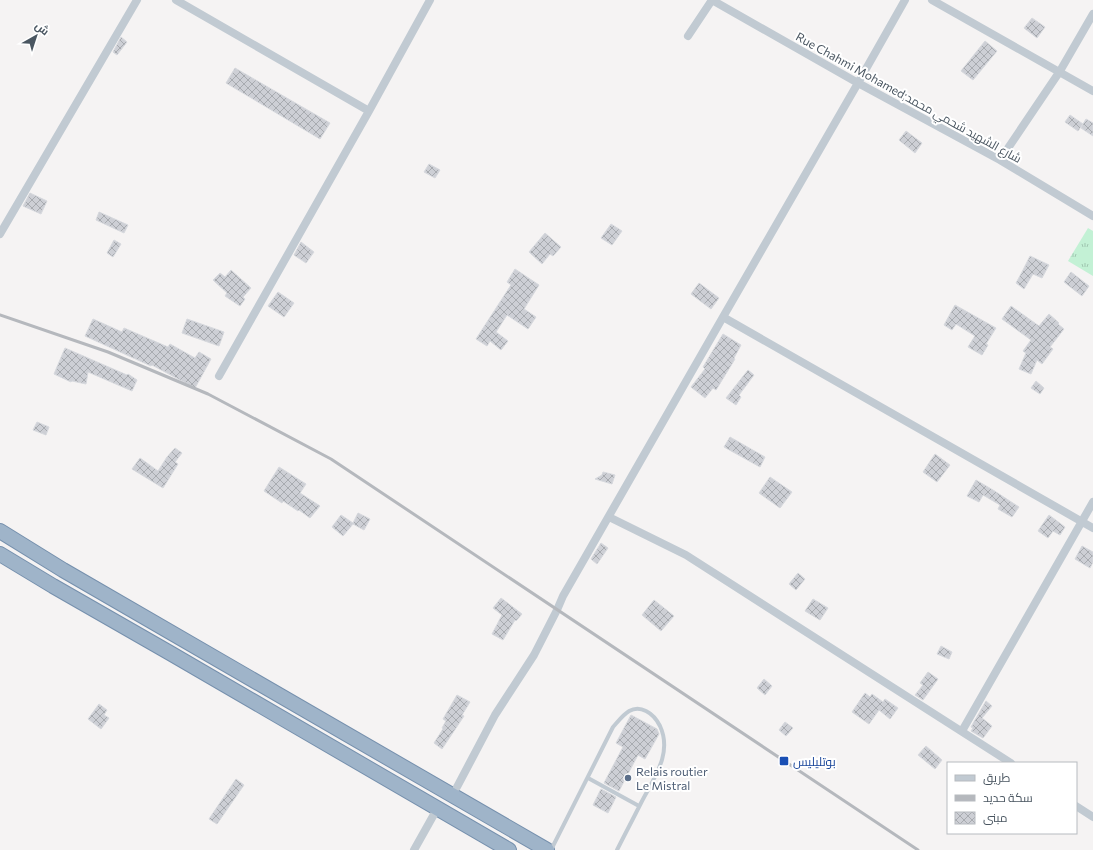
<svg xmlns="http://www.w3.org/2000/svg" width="1093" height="850" font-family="Commissioner,Cairo,sans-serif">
  <defs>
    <pattern id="grass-tufts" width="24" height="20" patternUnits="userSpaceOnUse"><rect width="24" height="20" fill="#c3f1d5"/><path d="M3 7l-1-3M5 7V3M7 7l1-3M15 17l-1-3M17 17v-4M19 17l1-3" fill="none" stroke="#a0c6b0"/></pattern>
    <pattern id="building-cross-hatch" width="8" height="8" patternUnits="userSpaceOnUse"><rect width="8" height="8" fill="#cdcfd5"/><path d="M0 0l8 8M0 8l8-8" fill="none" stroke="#a8abb0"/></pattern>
  </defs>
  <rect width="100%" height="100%" fill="#f5f3f3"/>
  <!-- grass -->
  <path fill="url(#grass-tufts)" d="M1088,228L1093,231V276L1068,261Z"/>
  <!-- building -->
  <path fill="url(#building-cross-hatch)" stroke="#d7d9de" d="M1032,18L1045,27L1037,38L1024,28Z
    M121,37L127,42L117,55L113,52Z
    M985,41L997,51L973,80L961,71Z
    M235,68L330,123L320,139L226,83Z
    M1070,115L1083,124L1086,119L1093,123V136L1081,128L1083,124L1078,131L1065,122Z
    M906,131L922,143L915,153L899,140Z
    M429,164L440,170L435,178L424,172Z
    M30,193L47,201L41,214L23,206Z
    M99,212L128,225L124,233L96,220Z
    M611,224L622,231L612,245L601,238Z
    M545,233L561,247L553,256L550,254L542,264L529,252Z
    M114,240L121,244L113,257L107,253Z
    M301,242L314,252L306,263L294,255Z
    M1030,256L1049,265L1042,278L1033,274L1024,289L1016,283L1022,272Z
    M515,269L539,285L524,309L536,317L528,329L507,315L496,332L508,341L501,350L490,341L487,346L476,339L511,285L507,282Z
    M231,270L251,288L243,297L245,299L240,306L225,296L227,293L213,280L220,273L225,277Z
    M1071,272L1089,286L1082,296L1064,282Z
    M699,283L719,298L711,309L691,294Z
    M278,292L294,303L284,317L268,306Z
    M955,305L996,328L986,344L988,345L982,355L968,347L975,336L956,324L952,330L944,325Z
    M1011,306L1039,326L1049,314L1059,323L1058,324L1064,329L1050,347L1053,349L1042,364L1037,360L1031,374L1019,369L1026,353L1023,351L1031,340L1002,319Z
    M93,319L122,332L124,328L168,347L170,344L195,358L199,352L211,359L195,388L152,365L151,366L85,336Z
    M187,319L224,332L219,346L182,333Z
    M723,334L741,345L734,358L735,359L716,390L713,388L705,398L691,387L705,369L703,367Z
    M65,348L127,375L128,374L137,380L132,391L88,372L86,384L72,381L71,382L54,374Z
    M748,370L754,375L739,395L741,397L736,405L726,398Z
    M1036,381L1044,388L1040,394L1031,388Z
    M37,422L49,427L46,435L33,430Z
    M730,437L765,457L760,467L724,447Z
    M175,448L182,453L175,462L178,464L163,488L132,469L140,458L158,471L167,457Z
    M935,454L950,465L937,482L923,472Z
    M279,467L306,484L300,493L320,506L310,518L299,510L298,511L283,501L282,503L264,491Z
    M603,472L615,475L612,484L595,479L602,475Z
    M770,477L792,492L780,508L759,493Z
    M976,480L993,490L1019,507L1012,517L998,509L1000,505L983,495L979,502L967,496Z
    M358,513L370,519L364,530L353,524L343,536L332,527L341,515L353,523Z
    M1049,515L1065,527L1060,535L1053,531L1048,538L1038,531Z
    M601,543L608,548L597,564L591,559Z
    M1082,546L1093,552V562L1090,568L1075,559Z
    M798,573L805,579L796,590L789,584Z
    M501,598L522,614L516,621L515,620L503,640L492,634L502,615L493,608Z
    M813,599L828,608L820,620L805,611Z
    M654,600L674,616L661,631L642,615Z
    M941,646L952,652L949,659L937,654Z
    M928,672L938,679L923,700L915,695L923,685L920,683Z
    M764,679L772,686L765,695L757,688Z
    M865,693L870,697L872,694L883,702L885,699L898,708L890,719L879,710L869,724L852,712Z
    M457,695L470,702L462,715L464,716L442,749L434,743L443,729L442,728L446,721L443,719Z
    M986,701L992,706L982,718L992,726L983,738L971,731L973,728L971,727Z
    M99,704L107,710L104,715L109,718L101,729L88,719Z
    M631,715L657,729L659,734L645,759L638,755L619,791L604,783L623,747L616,743Z
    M785,722L793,728L786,736L779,730Z
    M926,746L942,760L935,769L918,755Z
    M236,779L244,785L217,824L209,819Z
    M601,789L616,797L608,813L593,805Z"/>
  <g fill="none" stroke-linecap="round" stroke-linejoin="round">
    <!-- trunk casing -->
    <g stroke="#7690ad" stroke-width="16">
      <path id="trunk" d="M0,531L63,570L547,850
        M0,554L53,586L170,653L509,850"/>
    </g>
    <!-- service -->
    <path stroke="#c1cad2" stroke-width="4" d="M588,778L639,806
      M551,850L613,727C622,717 631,703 646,711C652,714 657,720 660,726C673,754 653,779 641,803C633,819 625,834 617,850"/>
    <!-- minor -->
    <path stroke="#c1cad2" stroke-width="8" d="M176,0L369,111
      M712,0L858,83L1000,160L1093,216
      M932,0L1093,91
      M688,36L712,0
      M1000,160L1060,71L1093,14
      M0,234L137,0
      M723,317L1093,528
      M219,376L369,111L430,0
      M609,517L686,555L1011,763
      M962,731L1093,502
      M457,787L495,715L534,655L557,610L563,596L723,317L858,83L905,0
      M1076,806L1093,817
      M414,850L437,809"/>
    <!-- trunk -->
    <use href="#trunk" stroke="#9fb4c9" stroke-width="14"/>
    <!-- rail -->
    <path stroke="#b5b8bd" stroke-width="3" d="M0,315L108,352L208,394L331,459L918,850"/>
  </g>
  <!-- markers -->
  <rect fill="#1a4fb4" stroke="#fff" stroke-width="1.5" x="779" y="756" width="10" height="10" rx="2"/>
  <circle fill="#5c6f8a" stroke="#fff" stroke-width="1.5" cx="628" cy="778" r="4"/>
  <g text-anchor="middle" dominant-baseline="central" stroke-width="4" stroke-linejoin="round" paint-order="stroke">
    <!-- street labels -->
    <g font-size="12" fill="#4a5661" stroke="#fff">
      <text transform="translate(909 97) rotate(29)">Rue Chahmi Mohamed;شارع الشهيد شحمي محمد</text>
    </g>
    <!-- transit labels -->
    <g font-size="12" fill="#164399" stroke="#fff" text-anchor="start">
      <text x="793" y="761">بوتليليس</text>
    </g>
    <!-- service labels -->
    <g font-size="12" fill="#4e5e75" stroke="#fff" text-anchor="start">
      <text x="636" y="771">Relais routier<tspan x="636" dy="14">Le Mistral</tspan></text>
    </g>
  </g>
  <!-- legend -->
  <rect x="947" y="762" width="130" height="72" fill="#ffffff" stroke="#b7bbc0"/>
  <rect x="955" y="775" width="20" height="6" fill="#c1cad2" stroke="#b7bbc0"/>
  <text x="983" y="782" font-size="12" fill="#4a5661">طريق</text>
  <rect x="955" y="795" width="20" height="6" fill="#b5b8bd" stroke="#b7bbc0"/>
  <text x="983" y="802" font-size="12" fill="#4a5661">سكة حديد</text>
  <rect x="955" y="812" width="20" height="12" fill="url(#building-cross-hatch)" stroke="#b7bbc0"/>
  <text x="983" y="822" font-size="12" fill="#4a5661">مبنى</text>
  <!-- north arrow -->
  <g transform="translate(36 36) rotate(39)" stroke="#ffffff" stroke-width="3" paint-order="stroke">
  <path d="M0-3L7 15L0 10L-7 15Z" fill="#4a5661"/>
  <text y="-6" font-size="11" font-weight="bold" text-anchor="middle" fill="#4a5661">ش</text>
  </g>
</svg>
